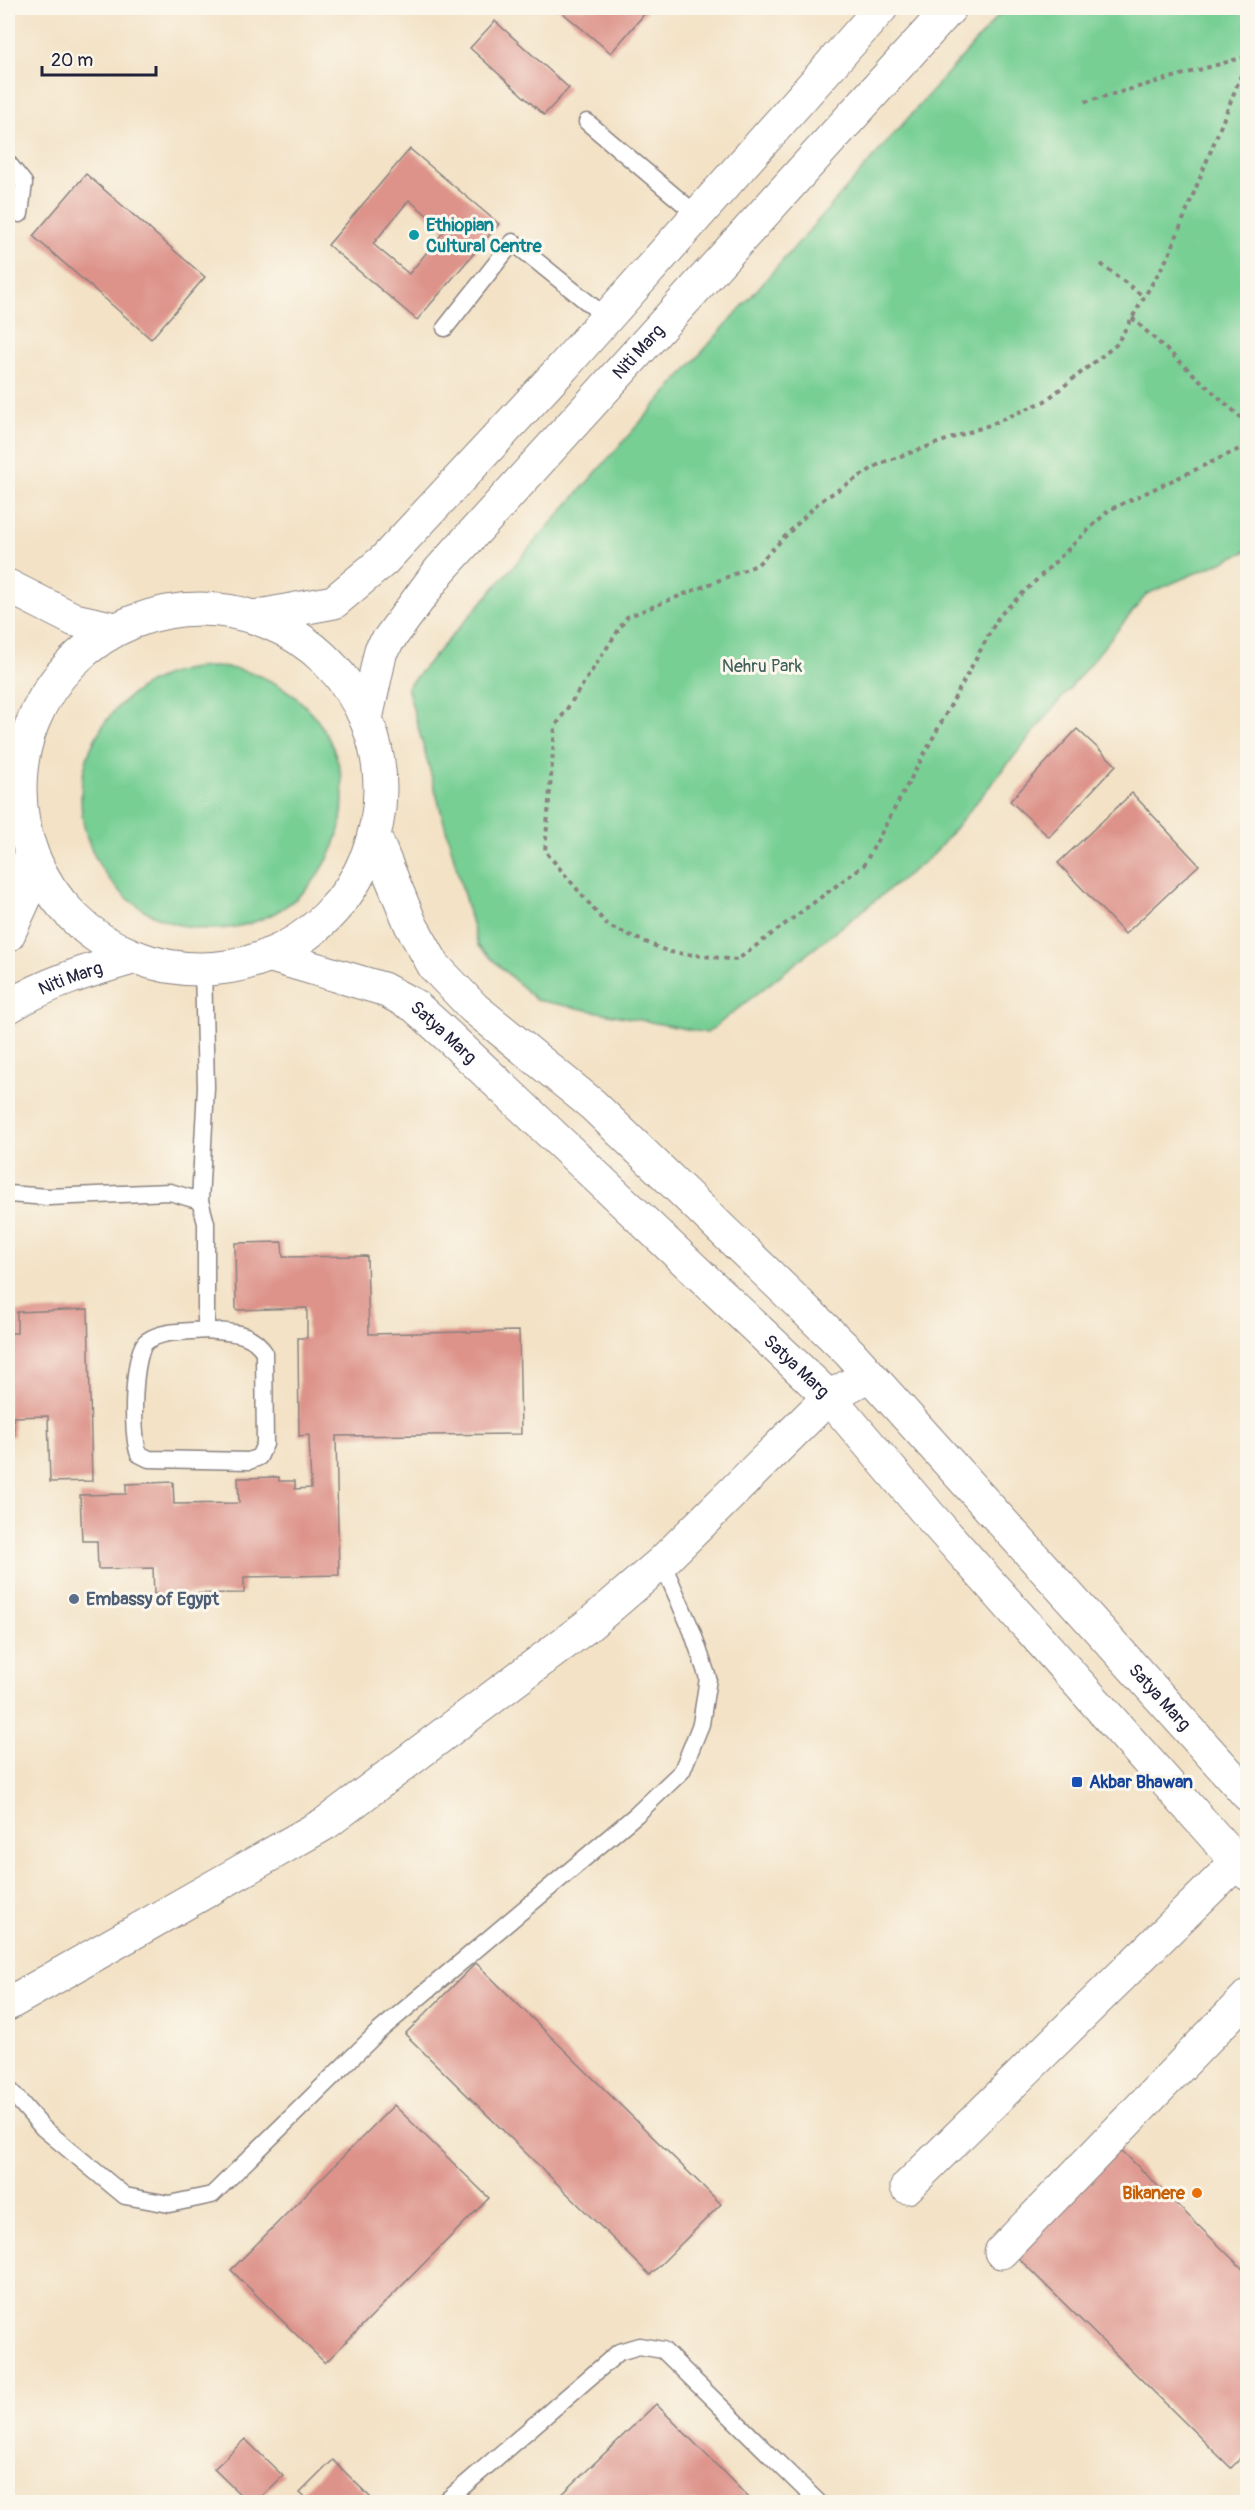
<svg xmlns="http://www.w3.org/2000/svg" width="1255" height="2510" font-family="Pangolin,sans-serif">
  <rect width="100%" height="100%" fill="#fbf7ec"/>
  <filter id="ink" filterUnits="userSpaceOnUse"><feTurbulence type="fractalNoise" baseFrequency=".0167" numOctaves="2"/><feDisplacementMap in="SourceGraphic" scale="12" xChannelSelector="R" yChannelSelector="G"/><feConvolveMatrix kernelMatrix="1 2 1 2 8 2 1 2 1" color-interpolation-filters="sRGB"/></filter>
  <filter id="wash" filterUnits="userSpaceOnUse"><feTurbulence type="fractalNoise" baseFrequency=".008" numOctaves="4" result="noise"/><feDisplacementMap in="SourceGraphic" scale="24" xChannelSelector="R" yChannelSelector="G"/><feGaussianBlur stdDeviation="1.35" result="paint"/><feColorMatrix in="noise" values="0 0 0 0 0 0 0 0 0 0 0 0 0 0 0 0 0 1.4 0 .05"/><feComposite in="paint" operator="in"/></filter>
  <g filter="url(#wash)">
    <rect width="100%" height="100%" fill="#f3e2c6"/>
    <!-- green -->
    <path fill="#77cf94" stroke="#4c7868" stroke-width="1.5" d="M1005,8H1247V551L1147,594L934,854L707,1033L536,1000L478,946L407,687Z
      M81 798a131 131 0 1 1 262 0a131 131 0 1 1-262 0Z"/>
    <g id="blocks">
      <!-- building -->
      <path fill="#dd938a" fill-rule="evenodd" d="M557,8H643L647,11L611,53Z
        M495,21L569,88L544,115L470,48Z
        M410,149L499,224L417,320L328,245ZM409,200L445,230L409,274L373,244Z
        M86,174L205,277L151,339L33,236Z
        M1077,729L1116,765L1049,837L1010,801Z
        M1132,793L1199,865L1125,934L1058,863Z
        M282,1242L283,1257L367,1256L369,1334L519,1331L521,1434L336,1436L339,1575L244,1577V1593L154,1594L153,1568L98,1569L97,1541H82L80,1495L126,1494V1484L173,1482L174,1504L239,1503L238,1478L279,1477V1481H295V1489L311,1488L309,1435L299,1436L298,1338H307V1308L236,1310L235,1243Z
        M88,1309L92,1481L50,1482L48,1416L13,1417L14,1436H8V1333H17V1312Z
        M476,1963L721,2204L650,2275L405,2034Z
        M394,2105L489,2198L325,2363L231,2270Z
        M1115,2144L1248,2274V2451L1231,2468L1010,2250Z
        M656,2404L753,2502H554Z
        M245,2439L283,2476L256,2502H248L214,2469Z
        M333,2460L373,2500L371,2502H310L300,2493Z"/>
    </g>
  </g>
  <g filter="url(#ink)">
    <use href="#blocks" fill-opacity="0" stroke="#8a8280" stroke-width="1.5"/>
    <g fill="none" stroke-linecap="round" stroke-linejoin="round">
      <!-- lane casing -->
      <g stroke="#8a8280" stroke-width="19">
        <path id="lane" d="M587,122L697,215
          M8,163L24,183L20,214
          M445,328L513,242L607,318
          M8,1194L48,1197L170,1192L200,1201L206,1223V1330
          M200,1201L206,1087L203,969
          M206,1330C229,1333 251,1330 264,1352L265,1444L259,1457L249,1461L149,1459L139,1454C131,1437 132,1352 147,1341C163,1330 188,1332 206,1330Z
          M8,2088L43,2128L125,2196L169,2204L212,2195L378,2032L637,1814L682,1771L701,1724L708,1678L692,1631L662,1562
          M445,2502L619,2352L639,2346L663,2350L818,2502"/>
      </g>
      <!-- street casing -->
      <g stroke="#8a8280" stroke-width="35">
        <path id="street" d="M8,2004L326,1823L591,1623L662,1562L829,1397L869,1375
          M907,2187L1237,1862
          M1001,2252L1248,1996"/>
      </g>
      <!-- secondary casing -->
      <g stroke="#8a8280" stroke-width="35">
        <g id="secondary">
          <path d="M8,586L75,620L116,629"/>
          <circle cx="200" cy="789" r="180"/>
          <path d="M254,617L334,602L384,560L564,366L881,8"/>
          <path id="s1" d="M366,719L381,650L440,570L950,8"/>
          <path id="s2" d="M374,835L411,925L434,966L474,1008L593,1105L849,1352L1248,1795"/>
          <path d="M8,935L28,891L30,851"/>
          <path id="s3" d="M268,955L383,989L415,1006L449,1037L829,1397L929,1515L1248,1874"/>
          <path id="s4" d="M8,1007C48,982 91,970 136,957"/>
        </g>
      </g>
      <!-- path -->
      <path stroke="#8a8280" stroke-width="4" stroke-dasharray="4.5 4.5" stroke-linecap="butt" d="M1248,58L1169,255L1116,345L1045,401L992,424L881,463L819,502L757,565L627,617L555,727L545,851L608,926L669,952L737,960L864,865L999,616L1109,510L1248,445
        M1085,102L1248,56
        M1101,264L1144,297
        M1132,318L1248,424"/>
      <!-- lane -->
      <use href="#lane" stroke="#fff" stroke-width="16"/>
      <!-- street -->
      <use href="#street" stroke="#fff" stroke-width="33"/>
      <!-- secondary -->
      <use href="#secondary" stroke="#fff" stroke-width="33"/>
    </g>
  </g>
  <!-- markers -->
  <circle fill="#0f9aa8" stroke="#fbf7ec" stroke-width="2" cx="414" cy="235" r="6"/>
  <circle fill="#5c6f8a" stroke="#fbf7ec" stroke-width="2" cx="74" cy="1599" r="6"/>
  <rect fill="#1a4fb4" stroke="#fbf7ec" stroke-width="2" x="1071" y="1776" width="12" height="12" rx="3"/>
  <circle fill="#e8710a" stroke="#fbf7ec" stroke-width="2" cx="1197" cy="2193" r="6"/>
  <g text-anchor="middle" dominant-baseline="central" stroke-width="6" stroke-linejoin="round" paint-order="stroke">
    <!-- culture labels -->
    <g font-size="18" font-weight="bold" fill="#0d838f" stroke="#fbf7ec" text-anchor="start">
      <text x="426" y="225">Ethiopian<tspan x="426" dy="21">Cultural Centre</tspan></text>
    </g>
    <!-- street labels -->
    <g font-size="18" fill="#22223b" stroke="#fbf7ec">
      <text stroke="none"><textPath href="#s1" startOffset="465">Niti Marg</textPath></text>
      <text stroke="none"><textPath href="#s4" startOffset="69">Niti Marg</textPath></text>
      <text stroke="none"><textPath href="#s3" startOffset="195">Satya Marg</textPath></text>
      <text stroke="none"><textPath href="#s3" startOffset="681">Satya Marg</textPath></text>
      <text stroke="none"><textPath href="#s2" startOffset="1176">Satya Marg</textPath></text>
    </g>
    <!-- park labels -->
    <g font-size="18" fill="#405f5a" stroke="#fbf7ec">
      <text x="762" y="666">Nehru Park</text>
    </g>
    <!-- service labels -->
    <g font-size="18" font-weight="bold" fill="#4e5e75" stroke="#fbf7ec" text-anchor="start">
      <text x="86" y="1599">Embassy of Egypt</text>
    </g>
    <!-- transit labels -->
    <g font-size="18" font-weight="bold" fill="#164399" stroke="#fbf7ec" text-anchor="start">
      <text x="1089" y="1782">Akbar Bhawan</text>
    </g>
    <!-- food labels -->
    <g font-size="18" font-weight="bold" fill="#c56008" stroke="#fbf7ec" text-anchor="end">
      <text x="1185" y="2193">Bikanere</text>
    </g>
  </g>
  <!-- margin -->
  <rect width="1255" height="2510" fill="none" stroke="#fbf7ec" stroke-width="30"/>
  <!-- scale -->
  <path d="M42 66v9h114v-9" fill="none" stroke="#22223b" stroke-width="3"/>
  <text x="51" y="66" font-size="18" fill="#22223b" stroke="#fbf7ec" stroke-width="4.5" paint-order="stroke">20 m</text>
</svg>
